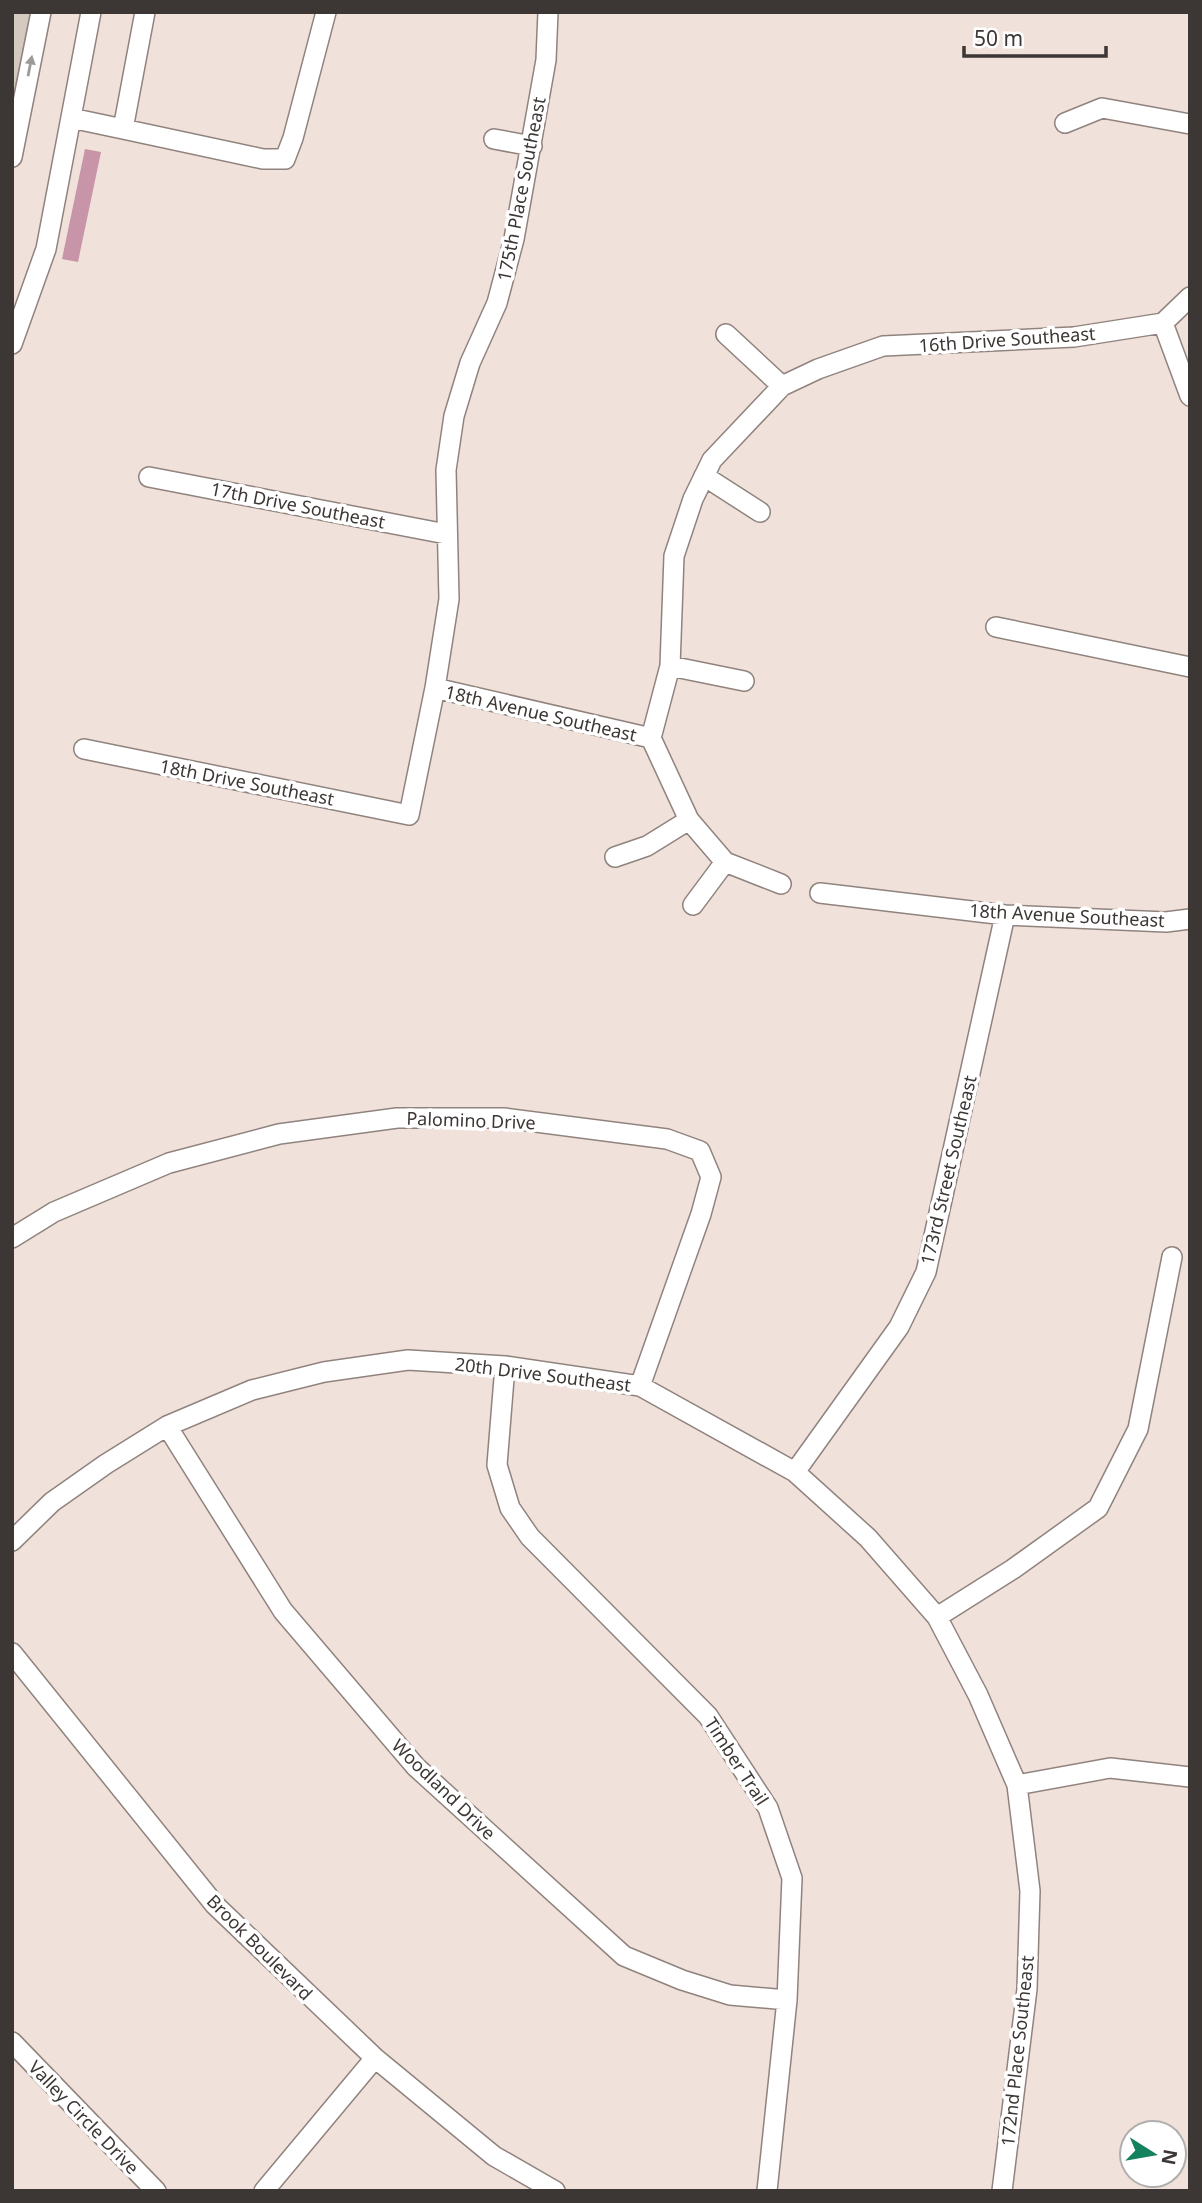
<svg xmlns="http://www.w3.org/2000/svg" width="1202" height="2203" font-family="'Noto Sans',sans-serif">
  <rect width="100%" height="100%" fill="#f0e1db"/>
  <!-- water -->
  <path fill="#c794a8" d="M85,149L101,152L78,262L62,259Z"/>
  <!-- building -->
  <path fill="#d4cac0" stroke="#aaa096" stroke-width="2" d="M12,12H31L12,107Z"/>
  <g fill="none" stroke-linecap="round" stroke-linejoin="round">
    <!-- minor casing -->
    <g stroke="#90837e" stroke-width="22">
      <path id="minor" d="M71,118L123,129L145,12
        M1065,123L1102,108L1190,124
        M123,129L263,159H285L293,138L326,12
        M494,139L532,146
        M12,157L41,12
        M1163,323L1190,396
        M1163,323L1190,297
        M726,334L782,386
        M12,344L46,249L91,12
        M704,476L760,512
        M149,477L446,534
        M996,627L1190,667
        M670,666L744,681
        M435,688L651,738
        M651,738L670,666L674,556L693,499L712,460L782,386L818,369L883,346L1074,337L1163,323
        M651,738L689,820L725,862L781,884
        M84,749L409,815L435,688L449,599L446,470L454,416L470,363L497,303L514,239L546,60L548,12
        M615,857L647,846L689,820
        M820,893L1005,915L1166,922L1190,919
        M693,905L725,862
        M12,1238L54,1212L169,1163L279,1134L397,1118H504L667,1139L700,1151L711,1177L701,1214L640,1386
        M505,1366L497,1465L510,1508L530,1537L708,1716L768,1808L792,1878L787,2000L767,2191
        M167,1426L283,1611L416,1767L624,1956L682,1980L730,1995L787,2000
        M795,1472L899,1327L926,1272L1005,915
        M12,1541L52,1502L106,1464L167,1426L252,1390L324,1372L408,1360L505,1366L640,1386L795,1472L868,1538L937,1617L978,1695L1017,1785L1030,1891L1027,1989L1002,2191
        M937,1617L1013,1569L1098,1508L1138,1429L1172,1257
        M12,1653L215,1905L375,2058L494,2156L555,2191
        M1017,1785L1110,1768L1190,1777
        M12,2042L156,2191
        M264,2191L375,2058"/>
    </g>
    <!-- minor -->
    <use href="#minor" stroke="#fff" stroke-width="19"/>
  </g>
  <!-- one-way arrows -->
  <defs><path id="oneway-solid" d="M-6-.8H1V-3.2L6.5 0L1 3.2V.8H-6Z" transform="scale(1.75)"/></defs>
  <use fill="#9e9a9a" href="#oneway-solid" transform="translate(30 66) rotate(-79)"/>
  <g text-anchor="middle" dominant-baseline="central" stroke-width="7" stroke-linejoin="round" paint-order="stroke">
    <!-- street labels -->
    <g font-size="18" fill="#3c3634" stroke="#fff">
      <text transform="translate(521 189) rotate(-79)">175th Place Southeast</text>
      <text transform="translate(1007 339) rotate(-4)">16th Drive Southeast</text>
      <text transform="translate(298 505) rotate(11)">17th Drive Southeast</text>
      <text transform="translate(541 713) rotate(13)">18th Avenue Southeast</text>
      <text transform="translate(247 782) rotate(11)">18th Drive Southeast</text>
      <text transform="translate(1067 915) rotate(3)">18th Avenue Southeast</text>
      <text transform="translate(471 1120) rotate(2)">Palomino Drive</text>
      <text transform="translate(948 1170) rotate(-77)">173rd Street Southeast</text>
      <text transform="translate(543 1374) rotate(7)">20th Drive Southeast</text>
      <text transform="translate(737 1761) rotate(57)">Timber Trail</text>
      <text transform="translate(444 1789) rotate(44)">Woodland Drive</text>
      <text transform="translate(260 1947) rotate(45)">Brook Boulevard</text>
      <text transform="translate(1017 2051) rotate(-84)">172nd Place Southeast</text>
      <text transform="translate(84 2117) rotate(46)">Valley Circle Drive</text>
    </g>
  </g>
  <!-- border -->
  <rect width="1202" height="2203" fill="none" stroke="#3c3634" stroke-width="28"/>
  <!-- north arrow -->
  <g transform="translate(1153 2154) rotate(101)"><circle r="33" fill="#ffffff" stroke="#b1afae" stroke-width="2"/>
  <path d="M0-5L12 26L0 18L-12 26Z" fill="#14825f"/>
  <text y="-10" font-size="19" font-weight="bold" text-anchor="middle" fill="#3c3634">N</text>
  </g>
  <!-- scale -->
  <path d="M964 46v10h142v-10" fill="none" stroke="#3c3634" stroke-width="3.5"/>
  <text x="974" y="46" font-size="21" fill="#3c3634" stroke="#ffffff" stroke-width="5" paint-order="stroke">50 m</text>
</svg>
